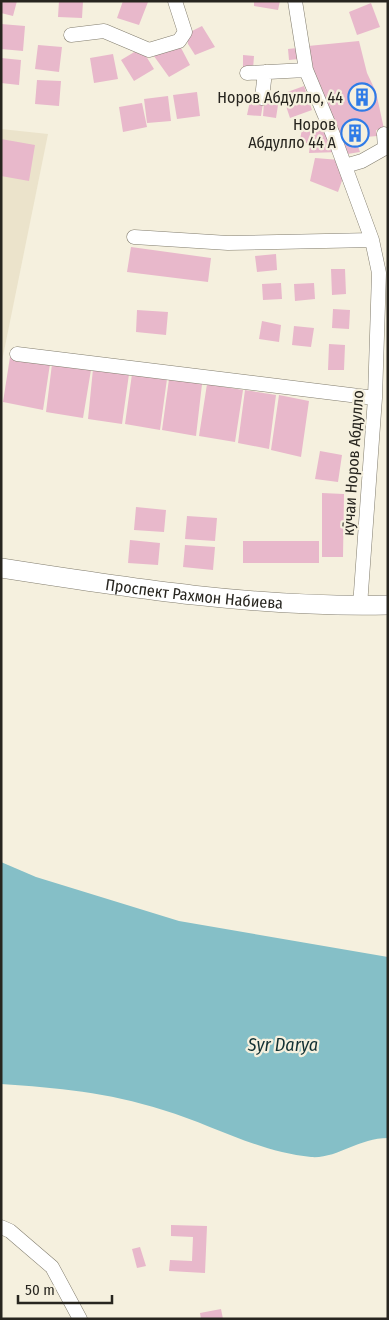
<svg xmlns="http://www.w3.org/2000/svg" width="389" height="1320" font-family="'Fira Sans Condensed',sans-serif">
  <rect width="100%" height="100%" fill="#f5f0de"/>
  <!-- built -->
  <path fill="#ebe3cb" d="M1,129L48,134L1,366Z"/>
  <!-- water -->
  <path fill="#85bfc7" d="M1,862L36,877L179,921L388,957V1138C358,1138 337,1159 311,1157C258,1152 213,1125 163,1110C107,1092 58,1088 1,1084Z"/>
  <!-- building -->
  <path fill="#e8b8cb" d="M1,1H17L13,16L1,13Z
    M59,1H83L82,18L58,17Z
    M123,1L148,2L139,25L117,18Z
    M254,1H280L278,10L254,6Z
    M371,3L380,27L357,35L349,12Z
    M1,24L25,26L23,51L1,49Z
    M202,26L215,47L195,55L188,44L186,34Z
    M359,41L367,73L376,92L384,129L376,130L377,136L355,138L360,152L341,155L317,87L308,46Z
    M38,45L62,47L59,72L35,69Z
    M180,46L190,65L169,77L151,52Z
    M141,48L154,69L134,81L121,60Z
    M297,48L299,59L289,60L288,49Z
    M113,54L118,79L94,83L90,58Z
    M243,55L254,56L253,69H243Z
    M1,58L21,60L19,85L1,83Z
    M37,80L61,81L59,106L35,104Z
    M304,86L312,110L290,118L282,94Z
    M197,92L200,116L177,119L173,95Z
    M168,96L171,121L147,123L144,99Z
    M250,101L263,103L261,116L247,115Z
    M142,103L147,127L123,132L119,107Z
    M264,103L278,105L276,118L263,116Z
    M303,123L330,127L339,152L309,153L310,145L300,140Z
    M1,139L35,145L29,181L1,176Z
    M315,158L340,160L344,175L338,192L310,181Z
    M131,247L211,258L208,282L127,272Z
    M276,254L277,270L257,272L255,256Z
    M331,269H345L346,294L332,295Z
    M281,283L282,299L263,300L262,284Z
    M314,283L315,299L295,301L294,284Z
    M333,309L350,310L349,329L332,328Z
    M137,310L168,312L166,335L136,332Z
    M262,321L281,325L279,342L259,339Z
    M294,326L314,328L311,347L292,345Z
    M329,344L345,345L344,370H328Z
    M10,357L50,364L43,410L3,402Z
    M52,364L91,370L83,418L46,412Z
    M93,369L129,374L122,424L88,419Z
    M132,374L167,379L160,430L125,424Z
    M169,379L202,384L196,436L162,430Z
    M207,384L243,390L235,442L199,436Z
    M245,390L276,395L269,449L238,443Z
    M279,395L309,401L301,457L271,450Z
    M320,451L342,455L338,482L315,479Z
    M322,493L344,494L343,557H322Z
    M136,507L166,510L164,532L134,530Z
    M187,516L217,518L215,541L185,539Z
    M130,540L160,543L158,565L128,563Z
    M243,541H319V563H243Z
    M185,545L215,547L213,570L183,567Z
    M171,1225L207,1226L205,1273L169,1271L170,1260L192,1261L193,1237L171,1236Z
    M140,1247L146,1266L137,1268L132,1249Z
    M221,1309L223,1319H201L200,1313Z"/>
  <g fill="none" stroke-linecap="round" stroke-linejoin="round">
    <!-- minor casing -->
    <g stroke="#827d6e" stroke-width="15">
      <path id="minor" d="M295,1L306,70L336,142L372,240L379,273L375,398L360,606
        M71,35L104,31L149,50L179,41L185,32L175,1
        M247,73L306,70
        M262,98L265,72
        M345,166L362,161L385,148L384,134
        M134,237L228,243L372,240
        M17,354L375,398
        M1,1227L10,1231L52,1267L80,1319"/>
    </g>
    <!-- secondary casing -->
    <g stroke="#827d6e" stroke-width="20">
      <g id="secondary">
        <path id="s1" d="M1,568C129,588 258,608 388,605"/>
      </g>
    </g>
    <!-- minor -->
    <use href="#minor" stroke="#fff" stroke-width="14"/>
    <!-- secondary -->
    <use href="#secondary" stroke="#fff" stroke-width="19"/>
  </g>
  <!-- icons -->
  <defs>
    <g id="building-ring" transform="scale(1.4375)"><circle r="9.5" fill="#f5f0de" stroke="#2f7be7" stroke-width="1.5"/><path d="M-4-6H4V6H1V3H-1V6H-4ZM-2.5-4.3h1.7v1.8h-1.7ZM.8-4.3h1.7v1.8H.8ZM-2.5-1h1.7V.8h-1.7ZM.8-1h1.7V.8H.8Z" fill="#2f7be7"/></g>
  </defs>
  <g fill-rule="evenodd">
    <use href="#building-ring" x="362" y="97"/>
    <use href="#building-ring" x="355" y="133"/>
  </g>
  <g text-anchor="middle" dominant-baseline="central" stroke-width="4.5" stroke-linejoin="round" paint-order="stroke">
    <!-- poi labels -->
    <g font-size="16" fill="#27251f" stroke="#f5f0de" text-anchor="end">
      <text x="343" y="97">Норов Абдулло, 44</text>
      <text x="336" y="124">Норов<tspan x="336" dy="18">Абдулло 44 А</tspan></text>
    </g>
    <!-- street labels -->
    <g font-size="16" fill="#27251f" stroke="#f5f0de">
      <text transform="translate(353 463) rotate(-86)">кӯчаи Норов Абдулло</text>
      <text stroke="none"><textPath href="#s1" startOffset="195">Проспект Рахмон Набиева</textPath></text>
    </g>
    <!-- water labels -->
    <g font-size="18" font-style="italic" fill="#113033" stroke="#f5f0de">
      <text x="283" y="1045">Syr Darya</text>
    </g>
  </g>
  <!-- border -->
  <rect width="389" height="1320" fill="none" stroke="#27251f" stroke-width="5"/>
  <!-- scale -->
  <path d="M18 1295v8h94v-8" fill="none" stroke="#27251f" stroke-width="2.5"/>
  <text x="25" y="1295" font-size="15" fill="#27251f" stroke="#f5f0de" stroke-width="4" paint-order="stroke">50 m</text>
</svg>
